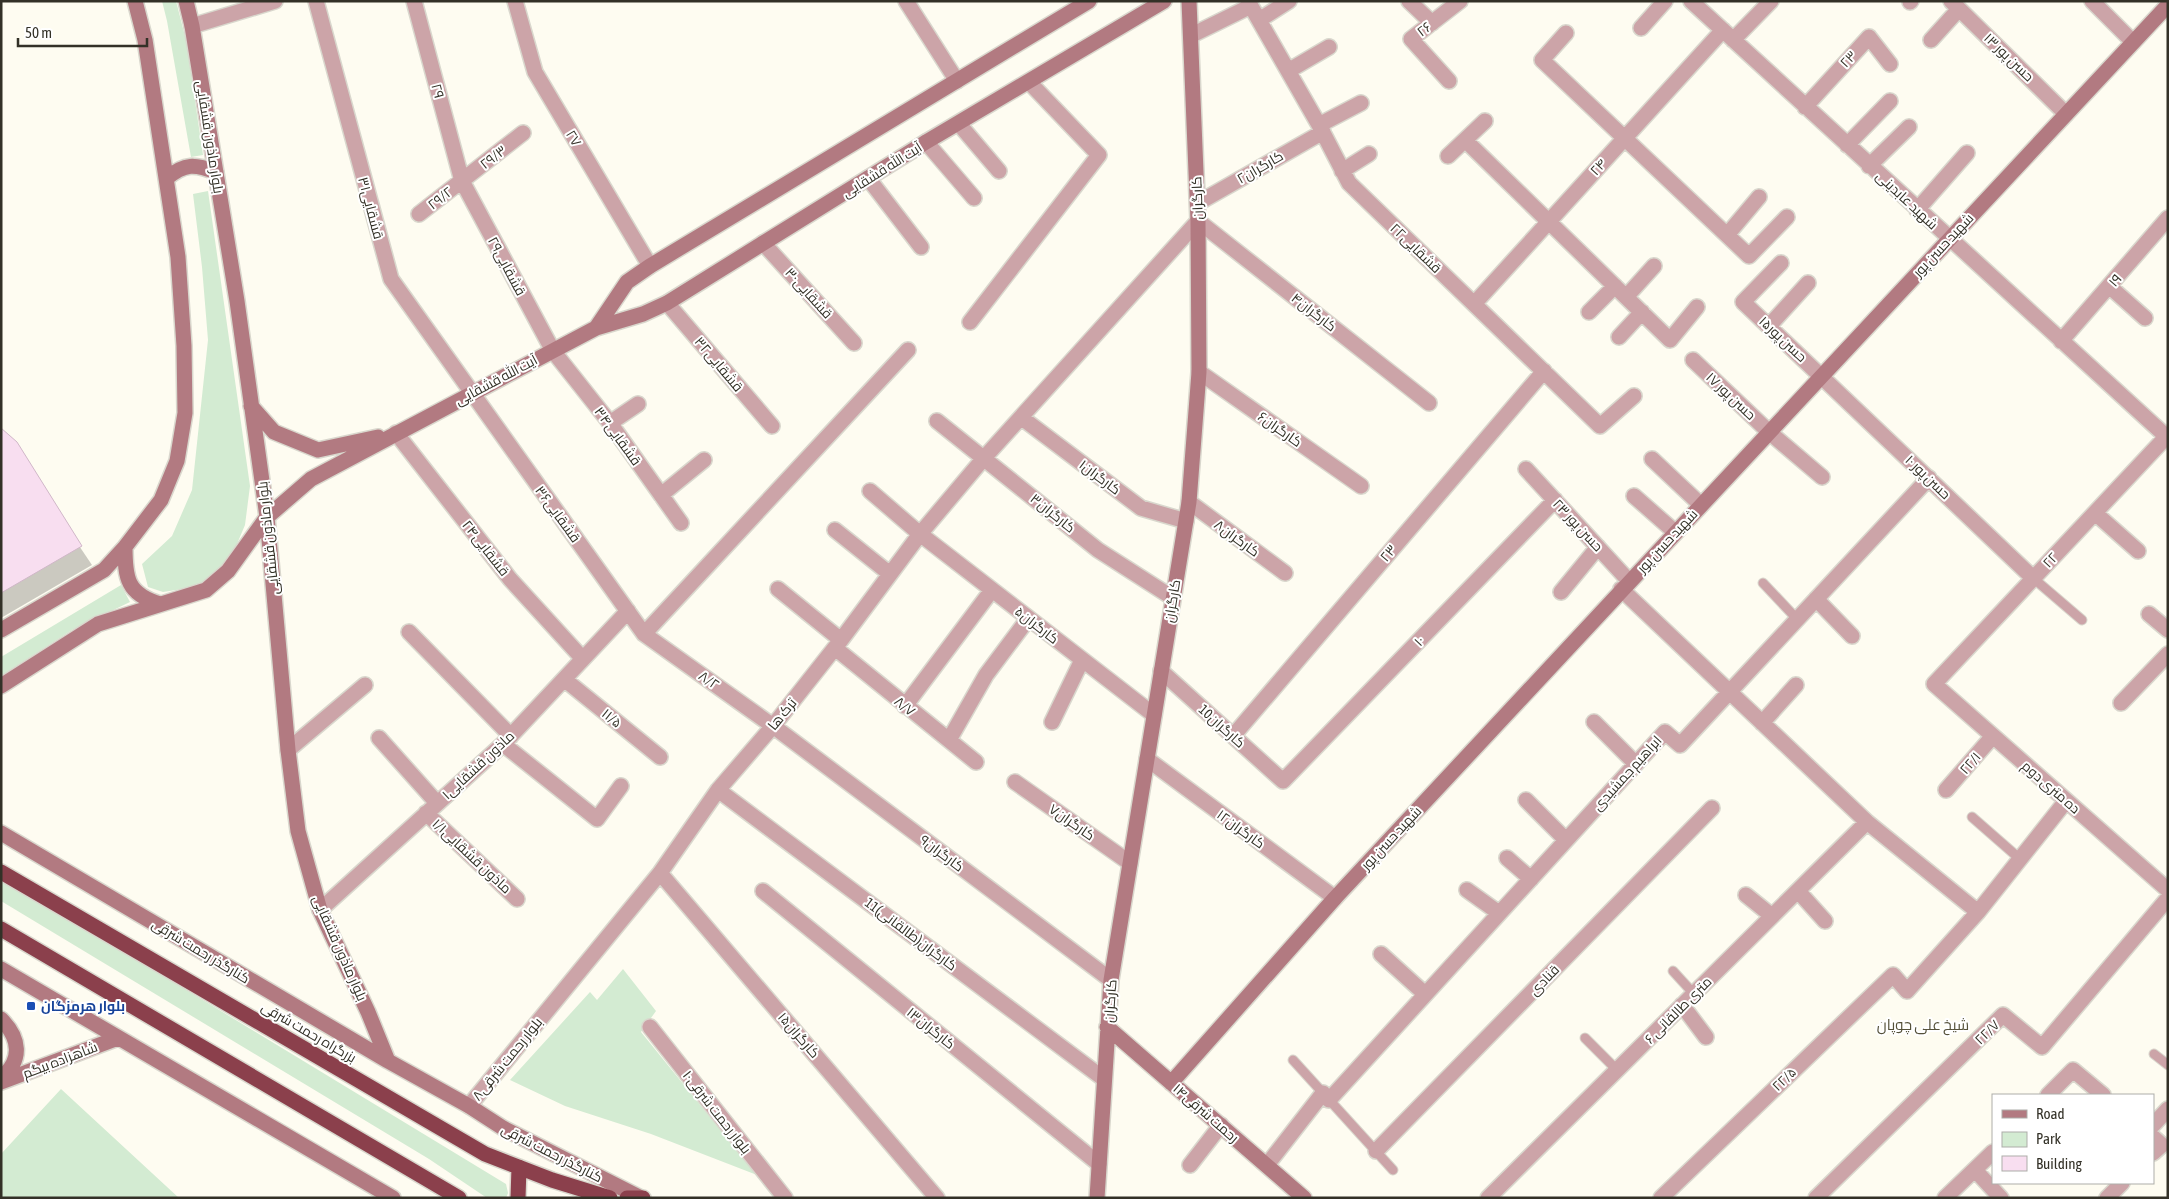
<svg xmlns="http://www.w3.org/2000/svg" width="2169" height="1199" font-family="'Asap Condensed',Cairo,sans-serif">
  <rect width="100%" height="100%" fill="#fefcf1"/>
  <!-- green -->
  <path fill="#d3ebd2" d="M162,1H176L186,40L203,155L191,157L167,21Z
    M208,191L250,486L245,525L234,551L215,575L195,587L163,592L148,587L142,564L172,536L192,490L208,340L202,267L193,194Z
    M121,585L130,602L72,630L1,676V657Z
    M1,881L99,937L506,1184L508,1193L506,1198H487L429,1159L1,901Z
    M623,969L656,1011L641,1032L757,1175L651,1134L565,1106L510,1080L590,992L597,1000Z
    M61,1089L179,1198H1V1154Z"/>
  <!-- shadow -->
  <path fill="#0003" d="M1,430L92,565L1,618Z"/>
  <!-- building -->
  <path fill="#f8def0" stroke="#d0b7c8" d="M1,428L17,442L82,546L1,593Z"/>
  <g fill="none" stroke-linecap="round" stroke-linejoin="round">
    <!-- lane casing -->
    <g stroke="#d9d7cd" stroke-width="11">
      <path id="lane" d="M2033,578L2082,620
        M1763,583L1797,619
        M1972,817L2020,859
        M1673,971L1694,994
        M1585,1038L1617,1070
        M2154,1054L2168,1065
        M1293,1060L1393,1170"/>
    </g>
    <!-- street casing -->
    <g stroke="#d9d7cd" stroke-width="18">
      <path id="street" d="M316,1L391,279L644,634L773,726L1111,980
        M414,1L462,181L553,351L610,423L681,523
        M515,1L535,72L650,266
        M906,1L957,81
        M1248,1L1319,125L1349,183L1600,426L1634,396
        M1409,1L1432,23
        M1691,1L2168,438
        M1951,1L2066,114
        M2092,1L2133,42
        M1910,2L1911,1
        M1259,20L1289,1
        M192,26L275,1
        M1641,28L1665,1
        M1566,33L1542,60L1749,256L1787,217
        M1192,35L1251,6
        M1733,40L1771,1
        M1931,40L1959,9
        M1288,71L1329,47
        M1449,81L1411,39L1460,1
        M1805,107L1869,37L1890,64
        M959,124L999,171
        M1319,125L1361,103
        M1465,140L1670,340L1697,307
        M926,142L974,198
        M1847,145L1890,101
        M1448,156L1485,121
        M1869,166L1909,127
        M1342,171L1369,154
        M868,178L921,247
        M1198,203L1323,132
        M1917,210L1967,153
        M419,214L523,133
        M1727,235L1759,197
        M763,243L854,343
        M1781,263L1743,302L2033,578
        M2109,286L2145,318
        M1626,297L1654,266
        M667,303L772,426
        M1474,304L1723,30
        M1589,312L1615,286
        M970,322L1099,155L1029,82
        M1769,326L1808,283
        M1619,337L1642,312
        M2061,341L2168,218
        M1693,360L1769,432L1822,477
        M1199,372L1361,486
        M1022,418L1141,508L1186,521
        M937,421L1098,550L1173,598
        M610,423L638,404
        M396,433L510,579L583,659
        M2168,435L1934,684L2168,890
        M1652,459L1701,505
        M1526,469L1629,581
        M870,491L920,534L1154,715
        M661,495L704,460
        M1634,496L1675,532
        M1189,502L1285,573
        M2095,513L2138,551
        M835,530L890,574
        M778,589L841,640
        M1621,589L1867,822L1978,912
        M1561,592L1598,547
        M1816,599L1852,636
        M2149,614L2168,630
        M409,632L511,736
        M644,634L908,350
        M835,648L976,762
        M1161,671L1283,781L1555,500
        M564,679L660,757
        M2121,703L2168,654
        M905,706L992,590
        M1052,722L1082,660
        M1594,722L1636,764
        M1762,723L1796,685
        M1233,736L1544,371
        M379,738L437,803
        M949,740L986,675L1028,619
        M503,744L597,819L621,786
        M288,750L365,685
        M1147,759L1335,898
        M1015,782L1130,863
        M718,790L1104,1079
        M1946,790L1993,736
        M1526,800L1566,840
        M426,813L517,899
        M1507,858L1531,879
        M660,873L937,1198
        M1467,890L1499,913
        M763,891L1099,1164
        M1798,891L1825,921
        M1746,895L1772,916
        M320,910L503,744L628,611
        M1381,954L1425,994
        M1682,1005L1706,1037
        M650,1027L785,1198
        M2048,1095L2073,1070L2103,1095
        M1329,1100L1665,732L1680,745L1929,478
        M469,1106L660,873L718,790L773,726L841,640L920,534L984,458L1198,221L1429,403
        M2153,1125L2168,1109
        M2153,1137L2162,1145L2153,1153
        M1376,1151L1712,808
        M1190,1165L1221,1125
        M1267,1165L1323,1093
        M1975,1170L2001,1198
        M1488,1198L1867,822
        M1661,1198L1893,975L1907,991L1978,912L2066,801
        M1816,1198L2003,1015L2042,1047L2168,898
        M1945,1198L1993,1152
        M2107,1198L2122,1183"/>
    </g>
    <!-- secondary casing -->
    <g stroke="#d9d7cd" stroke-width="18">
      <path id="secondary" d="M186,1L192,26L237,301L267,517L288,750L298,831L320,910L368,1012L388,1061
        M167,178C185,163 195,164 216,172
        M596,328L627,282L650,266L1089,1
        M251,406L274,432L318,450L378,437
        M125,547C125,578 127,594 160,604
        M1,630L104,570L125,547L161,500L177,461L185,413L184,346L178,257L145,40L135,1
        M1,686L98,624L206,590L228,571L267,517L311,479L596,328L643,314L667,303L926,142L1164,1
        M1,833L388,1061L469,1106L503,1128L639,1197
        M1,969L393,1198
        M1,1019C20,1038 23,1060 1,1078
        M1107,1027L1304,1198
        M1,1082L118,1038
        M1171,1083L1335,898L2168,5
        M1097,1198L1111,980L1189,502L1199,372L1198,221L1189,1"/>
    </g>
    <!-- highway casing -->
    <g stroke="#d9d7cd" stroke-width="18">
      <path id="highway" d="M1,872L485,1154L552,1180L610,1198
        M1,929L459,1198
        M518,1198L519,1167
        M627,1198H643"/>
    </g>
    <!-- lane -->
    <use href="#lane" stroke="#cca4a8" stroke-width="9"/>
    <!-- street -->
    <use href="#street" stroke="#cca4a8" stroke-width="15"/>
    <!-- secondary -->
    <use href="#secondary" stroke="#b27a81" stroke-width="15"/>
    <!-- highway -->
    <use href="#highway" stroke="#8b404c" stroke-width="15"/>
  </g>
  <!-- markers -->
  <rect fill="#1a4fb4" stroke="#fff" stroke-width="2" x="26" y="1001" width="10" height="10" rx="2.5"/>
  <g text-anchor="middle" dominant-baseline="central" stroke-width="4" stroke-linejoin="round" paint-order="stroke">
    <!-- street labels -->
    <g font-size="14" fill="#333127" stroke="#fff">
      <text transform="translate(1424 29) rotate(-37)">۲۶</text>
      <text transform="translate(2009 57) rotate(44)">۱۳ حسن پور</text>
      <text transform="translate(1848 59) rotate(-47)">۲۳</text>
      <text transform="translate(438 91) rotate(75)">۲۹</text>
      <text transform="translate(210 137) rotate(81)">بلوار ماذون قشقایی</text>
      <text transform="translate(574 138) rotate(59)">۲۷</text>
      <text transform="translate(493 157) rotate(-38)">۲۹/۳</text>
      <text transform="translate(1260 167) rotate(-30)">کارگران۲</text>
      <text transform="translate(1598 167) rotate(-48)">۲۴</text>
      <text transform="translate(882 170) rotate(-32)">آیت الله قشقایی</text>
      <text transform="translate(440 198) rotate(-38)">۲۹/۲</text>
      <text transform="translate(1197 198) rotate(-92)">کارگران</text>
      <text transform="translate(1907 200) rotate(43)">شهید عابدینی</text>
      <text transform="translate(371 208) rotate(75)">۳۱قشقایی</text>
      <text transform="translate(1943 245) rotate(-47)">شهید حسن پور</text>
      <text transform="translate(1416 248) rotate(44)">۲۲قشقایی</text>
      <text transform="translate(507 266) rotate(62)">قشقایی۲۹</text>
      <text transform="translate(2115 280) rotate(-49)">۱۹</text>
      <text transform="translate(809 293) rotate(48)">قشقایی۳۰</text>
      <text transform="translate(1314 312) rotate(38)">کارگران۴</text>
      <text transform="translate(1783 339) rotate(43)">حسن پور۱۵</text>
      <text transform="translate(719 364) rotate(50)">قشقایی۳۲</text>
      <text transform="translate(496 380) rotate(-28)">آیت الله قشقایی</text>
      <text transform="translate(1731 396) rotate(43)">۱۷ حسن پور</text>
      <text transform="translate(1280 429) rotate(35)">۶کارگران</text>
      <text transform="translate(618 436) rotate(54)">قشقایی۳۴</text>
      <text transform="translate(1100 477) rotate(37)">۱کارگران</text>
      <text transform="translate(1928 477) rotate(44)">۱۰ حسن پور</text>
      <text transform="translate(1053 513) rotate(39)">کارگران۳</text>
      <text transform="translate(558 514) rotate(54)">قشقایی۳۶</text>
      <text transform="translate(1578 525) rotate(47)">۲۳ حسن پور</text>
      <text transform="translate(268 538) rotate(-96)">بلوار ماذون قشقایی</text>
      <text transform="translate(1237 538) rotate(36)">کارگران۸</text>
      <text transform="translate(1667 541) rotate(-47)">شهید حسن پور</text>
      <text transform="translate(486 548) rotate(52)">قشقایی۲۴</text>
      <text transform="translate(1388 553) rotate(-50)">۲۳</text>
      <text transform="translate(2050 560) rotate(-47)">۲۲</text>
      <text transform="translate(1172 601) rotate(-81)">کارگران</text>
      <text transform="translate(1037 625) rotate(38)">کارگران۵</text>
      <text transform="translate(1419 641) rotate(-46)">۱۰</text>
      <text transform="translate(709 680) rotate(35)">۸/۲</text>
      <text transform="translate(905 706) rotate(39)">۸/۷</text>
      <text transform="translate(782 714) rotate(-51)">ترک ها</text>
      <text transform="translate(612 718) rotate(39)">۱۱/۵</text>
      <text transform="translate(1222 726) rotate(42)">10کارگران</text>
      <text transform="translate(1970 763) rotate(-49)">۲۲/۱</text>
      <text transform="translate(478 765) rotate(-43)">ماذون قشقایی۱</text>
      <text transform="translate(1627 773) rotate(-48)">ابراهیم جمشیدی</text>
      <text transform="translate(2051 787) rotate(41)">ده متری دوم</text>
      <text transform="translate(1072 822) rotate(35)">کارگران۷</text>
      <text transform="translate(1241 829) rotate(36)">۱۲کارگران</text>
      <text transform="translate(1391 838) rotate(-47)">شهید حسن پور</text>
      <text transform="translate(942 853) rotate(37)">کارگران۹</text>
      <text transform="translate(472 856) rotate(43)">ماذون قشقایی۱/۱</text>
      <text transform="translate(911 934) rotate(37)">11کارگران(طالقانی)</text>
      <text transform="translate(340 948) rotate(66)">بلوار ماذون قشقایی</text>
      <text transform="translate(201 951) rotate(31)">کنارگذر رحمت شرقی</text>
      <text transform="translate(1544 980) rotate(-46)">قنادی</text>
      <text transform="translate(1110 1001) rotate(-86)">کارگران</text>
      <text transform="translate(1678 1010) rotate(-45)">۶ متری طالقانی</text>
      <text transform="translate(931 1028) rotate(39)">کارگران۱۳</text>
      <text transform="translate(309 1032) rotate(30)">بزرگراه رحمت شرقی</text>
      <text transform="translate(1987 1032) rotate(-44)">۲۲/۷</text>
      <text transform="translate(799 1035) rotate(49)">۱۵کارگران</text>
      <text transform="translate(507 1059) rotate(-51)">بلوار رحمت شرقی۸</text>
      <text transform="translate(60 1060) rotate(-21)">شاهزاده بیگم</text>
      <text transform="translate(1784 1079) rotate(-44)">۲۲/۵</text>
      <text transform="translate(717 1112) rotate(52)">۱۰بلوار رحمت شرقی</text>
      <text transform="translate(1206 1113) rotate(41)">۱۴رحمت شرقی</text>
      <text transform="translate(552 1153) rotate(27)">کنارگذر رحمت شرقی</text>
    </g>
    <!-- transit labels -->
    <g font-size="14" font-weight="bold" fill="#164399" stroke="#fff" text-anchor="start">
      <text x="41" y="1006">بلوار هرمزگان</text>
    </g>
    <!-- neighbourhood labels -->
    <g font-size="15" fill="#55513a" stroke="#fff">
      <text x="1923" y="1024">شیخ علی چوپان</text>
    </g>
  </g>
  <!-- border -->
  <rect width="2169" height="1199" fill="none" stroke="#333127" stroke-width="5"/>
  <!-- legend -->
  <rect x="1992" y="1094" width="162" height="90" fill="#ffffff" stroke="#adada9"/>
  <rect x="2002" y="1110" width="25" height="8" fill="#b27a81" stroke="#adada9"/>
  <text x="2036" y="1119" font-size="15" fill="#333127">Road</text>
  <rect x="2002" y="1132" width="25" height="15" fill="#d3ebd2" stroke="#adada9"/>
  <text x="2036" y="1144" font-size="15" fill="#333127">Park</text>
  <rect x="2002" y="1156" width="25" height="15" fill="#f8def0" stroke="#adada9"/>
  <text x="2036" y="1169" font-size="15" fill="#333127">Building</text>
  <!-- scale -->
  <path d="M18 38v8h129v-8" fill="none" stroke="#333127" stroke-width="2.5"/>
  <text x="25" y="38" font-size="15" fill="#333127" stroke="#ffffff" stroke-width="4" paint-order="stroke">50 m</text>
</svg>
